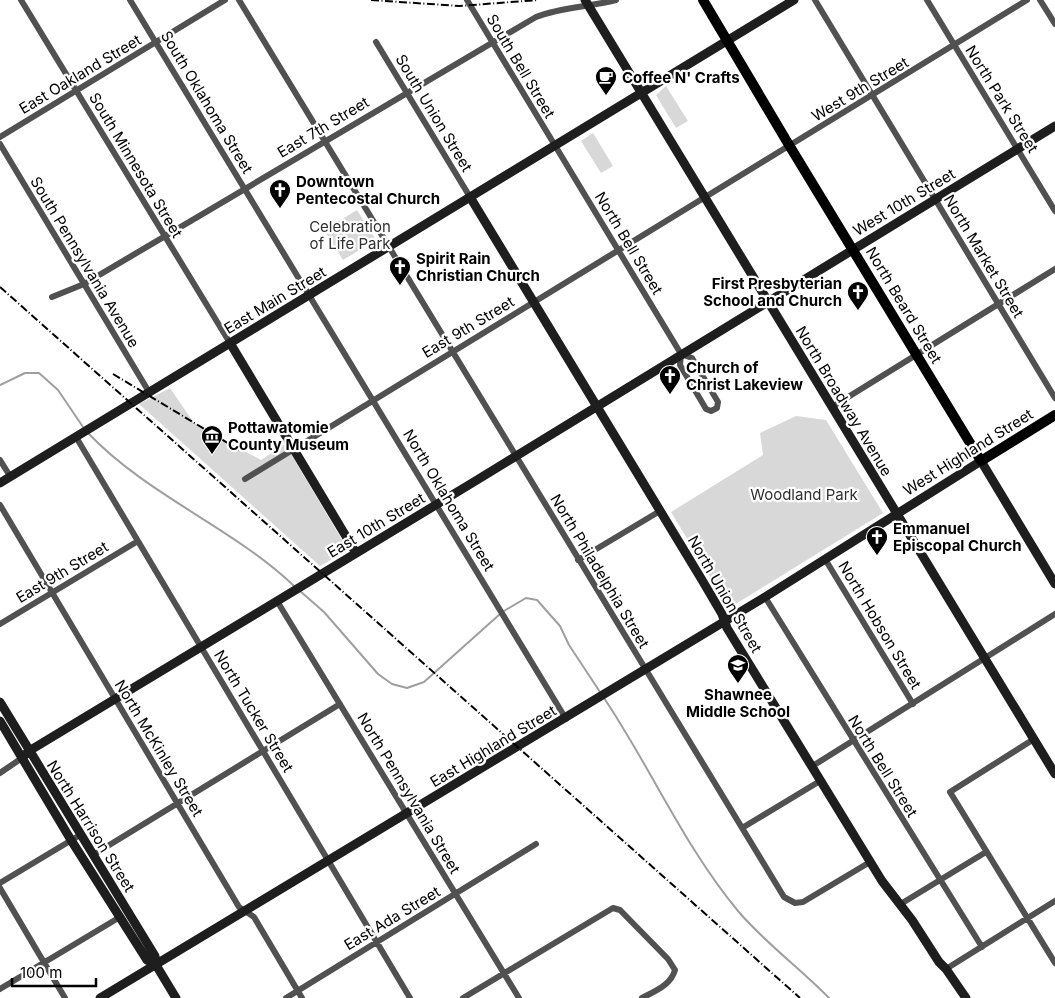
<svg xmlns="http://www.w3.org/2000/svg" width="1055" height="998" font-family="Inter,sans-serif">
  <rect width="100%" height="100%" fill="#fff"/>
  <!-- green -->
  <path fill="#d8d8d8" d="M666,86L688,121L676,128L656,95Z
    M593,133L613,166L601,173L581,141Z
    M357,210L376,240L343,260L324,230Z
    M170,388L194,423L261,460L285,444L348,550L320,566L139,404Z
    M796,416L826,420L883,513L729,608L671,512L763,455L760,433Z"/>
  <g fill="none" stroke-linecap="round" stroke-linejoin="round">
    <!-- stream -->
    <path stroke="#9f9f9f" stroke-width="2" d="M0,385L25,373H39L58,390L83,427
      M88,433C148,496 232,527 294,586
      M300,591L324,612L378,674L392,684L407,688L424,682L500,614
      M504,611L526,598L537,600L560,626L569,645L600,692
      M604,698C651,768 684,846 738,911C765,943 800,968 829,998"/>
    <!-- street -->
    <path stroke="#515151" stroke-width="6" d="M21,0L230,343
      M130,0L566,719
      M239,0L784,897L795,903L803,902L870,862
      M467,0L681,354L680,365L706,409L711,411L717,408L718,402L692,358L681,354
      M815,0L1055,398
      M927,0L1055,211
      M1040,0L1055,24
      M376,42L470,197
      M0,137L225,0
      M0,144L149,392
      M52,297L84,284L536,17C561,7 589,7 616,0
      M832,407L1055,269
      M76,437L410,998
      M0,460L10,476
      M245,479L1027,0
      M0,505L239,907L254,917L302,998
      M825,559L913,704
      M578,560L660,511
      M765,597L982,947
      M277,601L519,998
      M0,624L138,541
      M1034,739L950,792L1055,963
      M811,767L1055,614
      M0,773L22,758
      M742,828L820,781
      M93,855L340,704
      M0,883L80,835
      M0,888L65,998
      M899,905L986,852
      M946,969L1055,901
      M0,989L120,917
      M286,998L536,844
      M463,998L613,908L620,910L668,959L675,970C671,985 655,991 642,998"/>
    <!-- secondary -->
    <path stroke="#1e1e1e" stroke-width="9" d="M585,0L1055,774
      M470,197L702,580L722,614L727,628L882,881L912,920L939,962L946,969L966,998
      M230,343L356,553
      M0,483L794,0
      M0,702L155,956L156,965L176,998
      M0,721L71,840L147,960L156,965
      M22,758L29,751L477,480L1055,126
      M100,998L765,597L981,461L1055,584"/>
    <!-- primary -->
    <path stroke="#000" stroke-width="10" d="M703,0L786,140L981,461L1055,415"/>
    <!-- rail -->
    <path stroke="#000" stroke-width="2" stroke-dasharray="8 2.5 1 2.5" stroke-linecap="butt" d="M371,0L459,6L538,0
      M0,287L800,998
      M113,374L241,451"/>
  </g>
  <!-- icons -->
  <defs>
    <g id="cafe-pin" transform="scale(1.125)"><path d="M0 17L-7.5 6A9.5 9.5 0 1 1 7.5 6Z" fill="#000" stroke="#fff"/><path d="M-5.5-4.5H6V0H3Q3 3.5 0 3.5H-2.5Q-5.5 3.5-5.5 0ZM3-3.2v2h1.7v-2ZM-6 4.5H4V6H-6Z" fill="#fff"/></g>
    <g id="church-pin" transform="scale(1.125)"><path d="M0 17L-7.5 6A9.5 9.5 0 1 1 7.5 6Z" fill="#000" stroke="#fff"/><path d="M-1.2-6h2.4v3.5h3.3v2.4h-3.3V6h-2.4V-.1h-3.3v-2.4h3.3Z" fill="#fff"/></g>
    <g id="museum-pin" transform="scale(1.125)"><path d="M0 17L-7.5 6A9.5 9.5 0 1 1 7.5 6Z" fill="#000" stroke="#fff"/><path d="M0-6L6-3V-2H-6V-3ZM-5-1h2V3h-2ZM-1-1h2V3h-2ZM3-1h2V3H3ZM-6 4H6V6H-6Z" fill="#fff"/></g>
    <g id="school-pin" transform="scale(1.125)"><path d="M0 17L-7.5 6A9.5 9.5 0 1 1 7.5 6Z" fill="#000" stroke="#fff"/><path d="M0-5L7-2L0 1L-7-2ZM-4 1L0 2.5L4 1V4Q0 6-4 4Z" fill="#fff"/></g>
  </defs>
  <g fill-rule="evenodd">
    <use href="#cafe-pin" x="606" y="77"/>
    <use href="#church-pin" x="280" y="190"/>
    <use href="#church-pin" x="400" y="267"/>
    <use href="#church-pin" x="858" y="292"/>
    <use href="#church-pin" x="670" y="376"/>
    <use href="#museum-pin" x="212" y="436"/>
    <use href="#church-pin" x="877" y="537"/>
    <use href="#school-pin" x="738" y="665"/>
  </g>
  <g text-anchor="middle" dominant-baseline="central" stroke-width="4.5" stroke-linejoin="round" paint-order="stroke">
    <!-- street labels -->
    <g font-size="15" fill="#000" stroke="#fff">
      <text transform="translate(521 66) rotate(59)">South Bell Street</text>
      <text transform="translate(80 74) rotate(-31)">East Oakland Street</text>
      <text transform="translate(860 89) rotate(-31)">West 9th Street</text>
      <text transform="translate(1002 99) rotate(58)">North Park Street</text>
      <text transform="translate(207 102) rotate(59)">South Oklahoma Street</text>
      <text transform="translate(434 113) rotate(59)">South Union Street</text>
      <text transform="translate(323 127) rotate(-31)">East 7th Street</text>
      <text transform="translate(136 165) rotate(59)">South Minnesota Street</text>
      <text transform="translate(904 202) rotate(-31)">West 10th Street</text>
      <text transform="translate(629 243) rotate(59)">North Bell Street</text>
      <text transform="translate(984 256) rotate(59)">North Market Street</text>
      <text transform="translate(85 262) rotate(59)">South Pennsylvania Avenue</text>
      <text transform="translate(275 300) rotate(-31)">East Main Street</text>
      <text transform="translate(904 305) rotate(59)">North Beard Street</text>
      <text transform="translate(468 327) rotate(-31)">East 9th Street</text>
      <text transform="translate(844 401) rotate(59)">North Broadway Avenue</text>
      <text transform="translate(968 452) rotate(-32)">West Highland Street</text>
      <text transform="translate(449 500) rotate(59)">North Oklahoma Street</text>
      <text transform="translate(376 525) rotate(-31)">East 10th Street</text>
      <text transform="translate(600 571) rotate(59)">North Philadelphia Street</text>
      <text transform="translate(62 572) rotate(-31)">East 9th Street</text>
      <text transform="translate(725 594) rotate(60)">North Union Street</text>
      <text transform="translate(880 625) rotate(59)">North Hobson Street</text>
      <text transform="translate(254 711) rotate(59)">North Tucker Street</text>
      <text transform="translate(493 746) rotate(-31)">East Highland Street</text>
      <text transform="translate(159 748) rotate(59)">North McKinley Street</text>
      <text transform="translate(883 766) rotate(58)">North Bell Street</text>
      <text transform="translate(409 793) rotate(59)">North Pennsylvania Street</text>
      <text transform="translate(91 826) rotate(58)">North Harrison Street</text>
      <text transform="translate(392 918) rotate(-31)">East Ada Street</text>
    </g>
    <!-- poi labels -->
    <g font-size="15" font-weight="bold" fill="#000" stroke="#fff" text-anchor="start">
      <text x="622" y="77">Coffee N' Crafts</text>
      <text x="296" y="181">Downtown<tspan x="296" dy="17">Pentecostal Church</tspan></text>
      <text x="416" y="258">Spirit Rain<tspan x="416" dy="17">Christian Church</tspan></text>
      <text x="842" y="283" text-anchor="end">First Presbyterian<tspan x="842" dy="17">School and Church</tspan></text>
      <text x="686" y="367">Church of<tspan x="686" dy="17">Christ Lakeview</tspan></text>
      <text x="228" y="427">Pottawatomie<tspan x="228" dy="17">County Museum</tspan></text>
      <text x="893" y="528">Emmanuel<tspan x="893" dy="17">Episcopal Church</tspan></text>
      <text x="738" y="694" text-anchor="middle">Shawnee<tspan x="738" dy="17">Middle School</tspan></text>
    </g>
    <!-- park labels -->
    <g font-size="15" fill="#2f2f2f" stroke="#fff">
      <text x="350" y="226">Celebration<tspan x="350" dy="17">of Life Park</tspan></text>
      <text x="804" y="494">Woodland Park</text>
    </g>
  </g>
  <!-- scale -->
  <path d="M12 978v8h84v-8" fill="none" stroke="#000000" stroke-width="2.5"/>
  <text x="20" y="978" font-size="15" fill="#000000" stroke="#ffffff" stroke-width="4" paint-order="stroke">100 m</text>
</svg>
